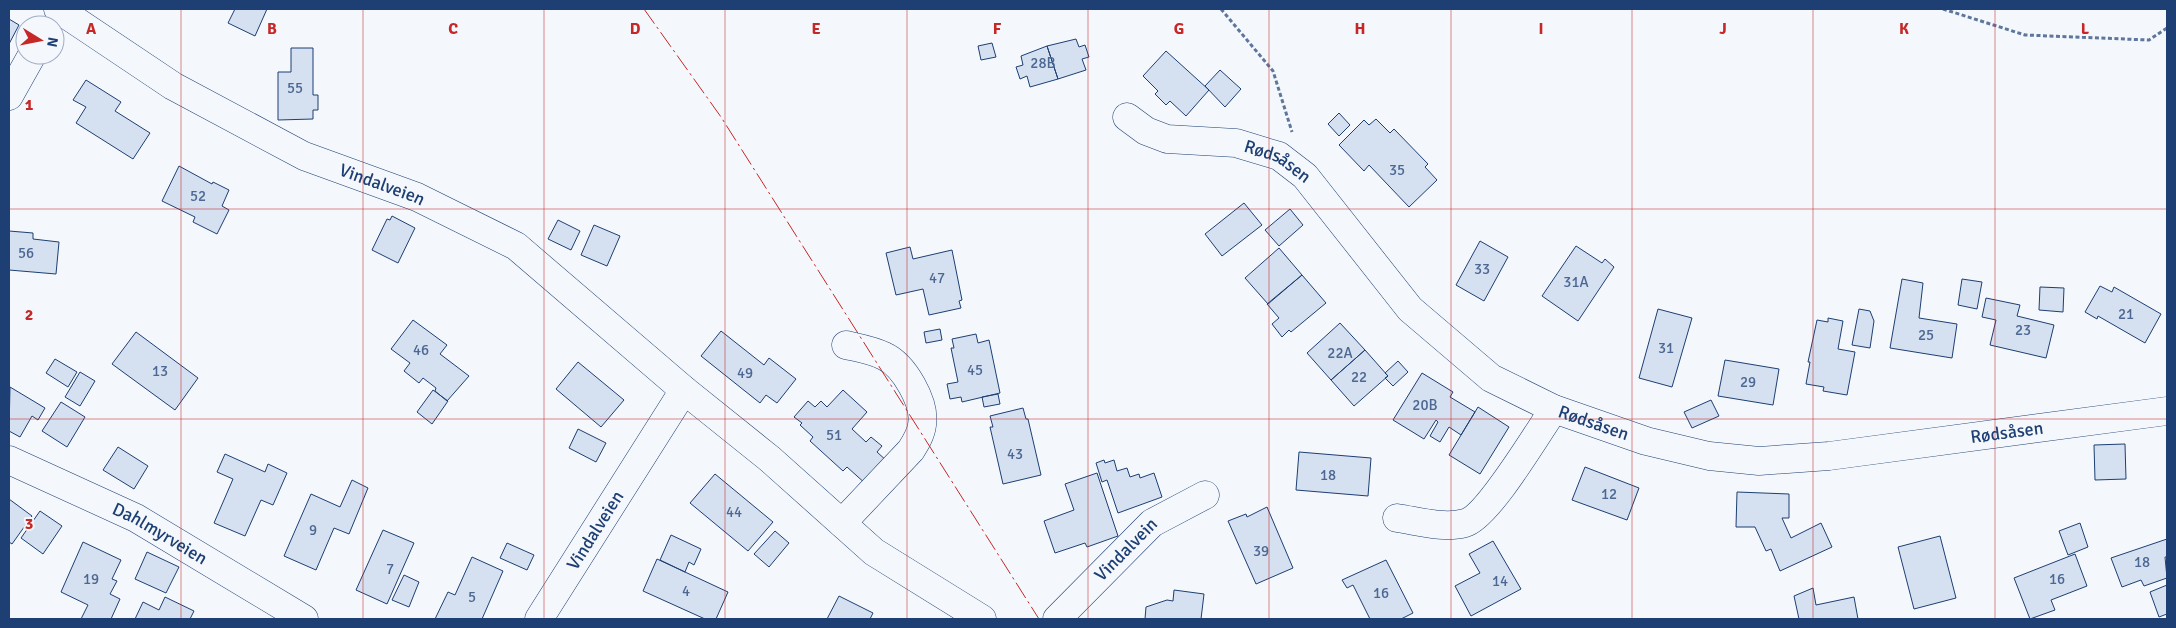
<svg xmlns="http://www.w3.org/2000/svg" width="2176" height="628" font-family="Signika,sans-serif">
  <rect width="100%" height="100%" fill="#f4f7fb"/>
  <!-- building -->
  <path fill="#d5e0f0" stroke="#1d3f73" d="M235,9H267L255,36L228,23Z
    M9,19L19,25L9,44Z
    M1076,39L1079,47L1085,45L1089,57L1082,59L1086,70L1058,79L1047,46Z
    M992,43L996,57L981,60L978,46Z
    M1047,46L1058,79L1030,87L1027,76L1020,79L1016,67L1023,65L1021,56Z
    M291,48H313V95H318V110H313V119L278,120V72H291Z
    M1166,51L1209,90L1186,116L1170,101L1166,105L1155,94L1158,91L1143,76Z
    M1220,70L1241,89L1225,107L1205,86Z
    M86,80L121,102L115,111L150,133L133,159L76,123L86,107L73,100Z
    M1339,113L1350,125L1339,136L1328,124Z
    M1376,119L1390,133L1394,129L1428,164L1425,167L1437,180L1409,207L1369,165L1364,171L1339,145L1364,120L1369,125Z
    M179,166L212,184L213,182L229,190L222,206L229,210L217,234L193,222L195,217L162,201Z
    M1244,203L1262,225L1222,256L1205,234Z
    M1290,209L1303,225L1279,246L1265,230Z
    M392,216L415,228L398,263L372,250L387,219L390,220Z
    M558,220L580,231L571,250L548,239Z
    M594,225L620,236L607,266L581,255Z
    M9,231L33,233V239L59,242L56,274L9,270Z
    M1480,241L1508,257L1484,301L1456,285Z
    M1576,246L1602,263L1605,259L1614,267L1578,321L1542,296Z
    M910,247L913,259L952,250L962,300L959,301L961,308L929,315L923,289L896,295L886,253Z
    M1279,248L1302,275L1268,304L1245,278Z
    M1302,275L1326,303L1291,332L1289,330L1282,337L1272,324L1279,318L1267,304Z
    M1902,279L1923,283L1919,318L1957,324L1952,358L1890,348Z
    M1962,279L1982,282L1977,309L1958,305Z
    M2100,286L2112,292L2114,287L2161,314L2145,343L2098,316L2097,319L2085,312Z
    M2040,287L2064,288L2063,312L2039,310Z
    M1986,298L2020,305L2017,316L2054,325L2046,358L1990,345L1996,320L1982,317Z
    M1658,309L1692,318L1672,387L1639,378Z
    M1859,309L1870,311L1874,321L1870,348L1852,345Z
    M1828,318L1843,321L1838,349L1855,352L1847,395L1823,391L1824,387L1806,384L1810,362H1808L1817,320L1828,322Z
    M413,320L447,345L440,354L469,376L447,401L435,391L436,388L423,378L419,383L404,371L410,363L391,349Z
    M1340,323L1365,350L1331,380L1307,353Z
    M940,329L942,340L926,343L924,332Z
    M721,331L764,365L769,358L796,379L777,403L766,395L760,403L701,356Z
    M136,332L198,378L175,410L112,364Z
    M976,334L978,343L989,340L1000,393L962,402L961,397L950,399L947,384L958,382L951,348H954L952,339Z
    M1365,350L1388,376L1354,406L1331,380Z
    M55,359L77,372L68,387L46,373Z
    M1725,360L1779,369L1773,405L1718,396Z
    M1398,361L1408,372L1393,386L1385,378L1388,376L1385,373Z
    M578,362L624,400L601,427L556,389Z
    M80,372L95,381L80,406L65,397Z
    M1422,373L1453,392L1450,397L1475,412L1461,435L1449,427L1440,442L1430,436L1438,422L1436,420L1424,439L1393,420Z
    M10,387L45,408L38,420L32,416L20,437L9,431Z
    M433,390L448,401L432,424L417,412Z
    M843,390L867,412L852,429L866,442L871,437L882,446L877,452L888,462L867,485L847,467L843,471L810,441L813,437L800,425L802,423L794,417L808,401L815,407L821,401L827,407Z
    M998,394L1000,404L984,407L982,397Z
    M1711,400L1719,416L1692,428L1684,412Z
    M61,402L85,417L67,447L42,431Z
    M1478,407L1509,427L1480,474L1449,455Z
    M1023,408L1026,419H1028L1041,475L1003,484L990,427H993L990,416Z
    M578,429L606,443L596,462L569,448Z
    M2125,444L2126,479L2095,480L2094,445Z
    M118,447L148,466L134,489L103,470Z
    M1299,452L1371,458L1368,496L1296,490Z
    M225,454L265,472L268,464L287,473L273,505L261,500L245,536L214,523L233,479L217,472Z
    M1104,460L1105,463L1114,460L1117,471L1127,468L1130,477L1139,474L1140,478L1154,473L1162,497L1118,513L1107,480L1102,482L1096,463Z
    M1585,467L1639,488L1627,520L1572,500Z
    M1097,473L1118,536L1087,547L1085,543L1055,553L1044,521L1074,510L1065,484Z
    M715,474L773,522L748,551L690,503Z
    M352,480L368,488L349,534L334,528L316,570L284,556L311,494L340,507Z
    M1737,492L1789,494V518H1782L1791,538L1821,523L1832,547L1780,571L1771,549L1766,551L1755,527H1736Z
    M9,499L32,516L12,544L9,542Z
    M1267,507L1293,568L1256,584L1228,521L1246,514L1247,517Z
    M40,511L62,526L43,554L21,538Z
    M2080,523L2088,547L2068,555L2059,531Z
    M383,530L414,543L387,604L356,590Z
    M775,531L789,543L769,567L754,554Z
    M671,535L701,549L694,565L689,562L685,572L660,560Z
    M1940,536L1956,598L1914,609L1898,547Z
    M2167,539V557H2165L2167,578L2144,586L2141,580L2122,587L2111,558Z
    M1493,541L1521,589L1471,616L1455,586L1480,573L1469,554Z
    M83,542L121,560L112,579L117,581L110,594L120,599L111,619H81L88,605L61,592Z
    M507,543L534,555L527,570L500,558Z
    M147,552L179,567L166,593L135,579Z
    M2075,554L2087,586L2051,600L2055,610L2030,619L2014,578Z
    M472,557L503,571L482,619H435L448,592L455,595Z
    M657,559L728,592L716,619H705L643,591Z
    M1386,560L1413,613L1401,619H1370L1353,585L1347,588L1342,580Z
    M404,575L419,582L409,607L392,600Z
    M2167,585V614L2159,617L2150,592Z
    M1813,588L1816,605L1854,597L1858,619H1799L1794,596Z
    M1174,590L1204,594L1201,619H1145L1146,607L1167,600L1173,601Z
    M839,596L873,613L870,619H827Z
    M165,597L194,611L190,619H135L143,602L159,610Z"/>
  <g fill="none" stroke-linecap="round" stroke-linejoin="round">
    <!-- minor casing -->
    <g stroke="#1d3f73" stroke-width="29">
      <g id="minor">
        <path id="s1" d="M58,9L173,86L304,156L417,197L516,246L684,390L770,459L874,552L982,619"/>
        <path d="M9,96L32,55"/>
        <path id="s2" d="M1127,117L1146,131L1167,139L1236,143L1279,156L1305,176L1410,309L1491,378L1554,409L1646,441L1709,456L1759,461L1829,456L2167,411"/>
        <path id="s3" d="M9,460L136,518L304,619"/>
        <path d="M1397,518C1418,521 1444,529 1465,523C1488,517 1538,432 1554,409"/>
        <path d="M842,523L911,450C916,442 921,434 922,425C926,403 904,365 884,356C872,350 859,348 846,345"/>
        <path id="s4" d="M539,619L684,390"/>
        <path id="s5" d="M1057,619L1152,523L1205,495"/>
      </g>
    </g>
    <!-- path -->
    <path stroke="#5e769c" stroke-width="3" stroke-dasharray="4 2.5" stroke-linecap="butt" d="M1221,9L1273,71L1292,132
      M1943,9L2025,35L2149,40L2167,28"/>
    <!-- minor -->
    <use href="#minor" stroke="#f4f7fb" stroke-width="28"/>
    <!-- power -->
    <path stroke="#c62828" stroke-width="1" stroke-dasharray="18 4 2.5 4" stroke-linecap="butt" d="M644,9L721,117L1039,619"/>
  </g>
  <!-- grid -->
  <path fill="none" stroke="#c62828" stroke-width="1" stroke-opacity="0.55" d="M181,9V619M363,9V619M544,9V619M725,9V619M907,9V619M1088,9V619M1269,9V619M1451,9V619M1632,9V619M1813,9V619M1995,9V619M9,209H2167M9,419H2167"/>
  <g text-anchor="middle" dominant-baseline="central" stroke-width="4" stroke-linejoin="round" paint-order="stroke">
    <!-- number labels -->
    <g font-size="15" fill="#4b6792">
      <text x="1043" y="63">28B</text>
      <text x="295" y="88">55</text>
      <text x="1397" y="170">35</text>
      <text x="198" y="196">52</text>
      <text x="26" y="253">56</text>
      <text x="1482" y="269">33</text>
      <text x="937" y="278">47</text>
      <text x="1576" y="282">31A</text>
      <text x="2126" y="314">21</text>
      <text x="2023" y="330">23</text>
      <text x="1926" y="335">25</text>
      <text x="1666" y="348">31</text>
      <text x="421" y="350">46</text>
      <text x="1340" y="353">22A</text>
      <text x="975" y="370">45</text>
      <text x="160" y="371">13</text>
      <text x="745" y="373">49</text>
      <text x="1359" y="377">22</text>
      <text x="1748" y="382">29</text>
      <text x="1425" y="405">20B</text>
      <text x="834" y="435">51</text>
      <text x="1015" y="454">43</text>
      <text x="1328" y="475">18</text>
      <text x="1609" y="494">12</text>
      <text x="734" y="512">44</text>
      <text x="313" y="530">9</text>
      <text x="1261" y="551">39</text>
      <text x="2142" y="562">18</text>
      <text x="390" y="569">7</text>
      <text x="91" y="579">19</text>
      <text x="2057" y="579">16</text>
      <text x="1500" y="581">14</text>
      <text x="686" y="591">4</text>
      <text x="1381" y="593">16</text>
      <text x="472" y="597">5</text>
    </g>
    <!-- street labels -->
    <g font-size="18" fill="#1d3f73" stroke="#f4f7fb">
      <text stroke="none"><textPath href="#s2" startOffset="161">Rødsåsen</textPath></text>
      <text stroke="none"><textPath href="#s1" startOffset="370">Vindalveien</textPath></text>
      <text stroke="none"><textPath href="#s2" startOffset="581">Rødsåsen</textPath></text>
      <text stroke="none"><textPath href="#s2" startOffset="1001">Rødsåsen</textPath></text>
      <text stroke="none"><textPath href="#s4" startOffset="105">Vindalveien</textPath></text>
      <text stroke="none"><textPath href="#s3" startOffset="168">Dahlmyrveien</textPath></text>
      <text stroke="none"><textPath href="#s5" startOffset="98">Vindalvein</textPath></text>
    </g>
  </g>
  <g font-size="16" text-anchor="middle" font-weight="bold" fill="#c62828" stroke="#f4f7fb" stroke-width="4" stroke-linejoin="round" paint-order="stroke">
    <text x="91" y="34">A</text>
    <text x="272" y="34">B</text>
    <text x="453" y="34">C</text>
    <text x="635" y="34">D</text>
    <text x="816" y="34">E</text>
    <text x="997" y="34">F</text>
    <text x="1179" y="34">G</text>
    <text x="1360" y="34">H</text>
    <text x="1541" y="34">I</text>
    <text x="1723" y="34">J</text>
    <text x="1904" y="34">K</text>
    <text x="2085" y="34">L</text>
    <text x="29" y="110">1</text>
    <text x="29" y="320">2</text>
    <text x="29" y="529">3</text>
  </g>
  <!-- border -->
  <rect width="2176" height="628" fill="none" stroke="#1d3f73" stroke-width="20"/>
  <!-- north arrow -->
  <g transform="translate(40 40) rotate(100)"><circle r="24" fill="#f4f7fb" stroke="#9eadc5"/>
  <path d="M0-4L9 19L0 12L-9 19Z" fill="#c62828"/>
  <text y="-8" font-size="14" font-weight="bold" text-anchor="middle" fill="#1d3f73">N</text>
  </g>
</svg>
